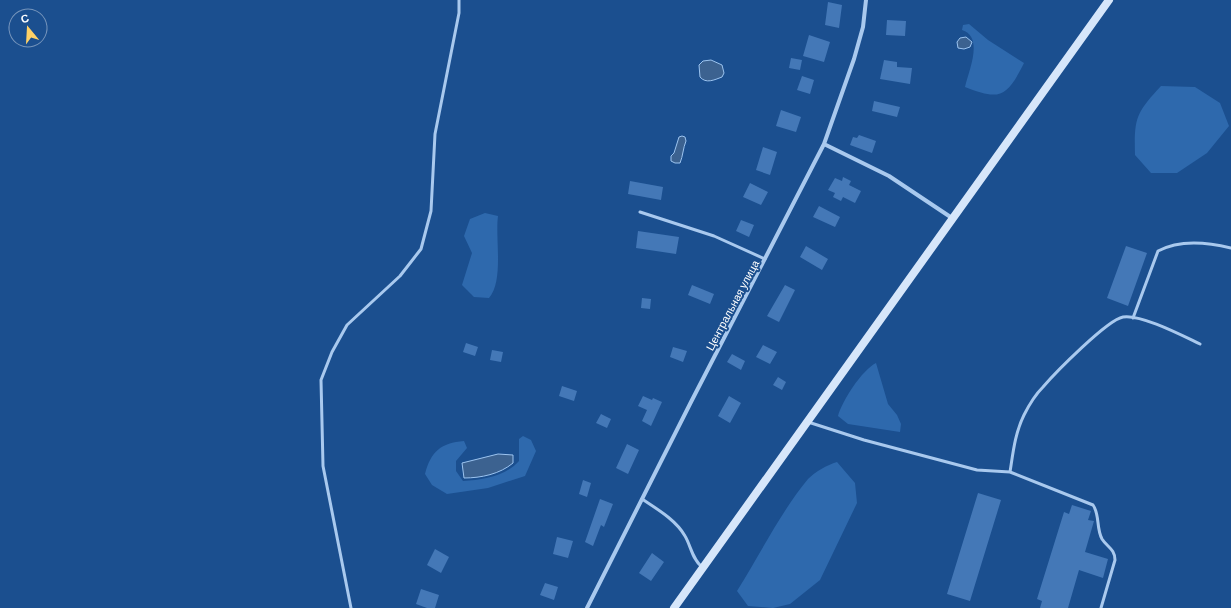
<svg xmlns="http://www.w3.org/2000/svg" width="1231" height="608" font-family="Barlow,sans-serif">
  <rect width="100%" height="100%" fill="#1b4f8f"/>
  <!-- green -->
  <path fill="#2e69ad" d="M969,24L988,40L1024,63C1007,97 1000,101 965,87C969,70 984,37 962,30L963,25Z
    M1161,86L1195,87L1220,103L1229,126L1207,153L1177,173H1151L1135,155C1134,118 1136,113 1161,86Z
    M485,213L498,216C495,239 504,281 489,298L474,297L462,285L472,253L464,236L470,219Z
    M876,363L888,404L897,415L901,424L900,432L848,424L838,416C842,401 862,370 876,363Z
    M523,436L531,440L536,451L525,476L488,488L447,494L432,485L425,474C431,451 441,443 464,441L467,448L456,461V471L463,481C483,480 506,476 519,461V439Z
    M837,462L855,483L857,503L820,580L790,604L773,608L748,606L737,591C759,556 782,510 808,479C815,472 827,465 837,462Z"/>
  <!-- water -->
  <path fill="#3c6290" stroke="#9cc4f0" d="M966,37L972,42L970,47L964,49L958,48L957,42L960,38Z
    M711,60L722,65L724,73L722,77C714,80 706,84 700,77L699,65L703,61Z
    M682,136L685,137L686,141C683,148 683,156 680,163H675L671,161V156L674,153L679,137Z
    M498,454L513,455V463C500,474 481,478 464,478L462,463Z"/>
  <!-- building -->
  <path fill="#4478b7" d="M828,2L842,5L839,28L825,25Z
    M887,20L906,21L905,36L886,35Z
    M809,35L830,42L824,62L803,56Z
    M791,58L802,60L800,70L789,68Z
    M884,60L897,62V67L912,68L910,84L880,79Z
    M802,76L814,80L810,94L797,90Z
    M874,101L900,107L897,117L872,111Z
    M781,110L801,117L796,132L776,126Z
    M859,135L876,141L872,153L850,145L853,137L857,138Z
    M763,147L777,152L770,175L756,170Z
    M843,177L851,181L849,185L861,191L855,203L843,197L841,201L833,197L835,193L828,190L835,178L842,181Z
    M630,181L663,187L661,200L628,194Z
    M750,183L768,192L761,205L743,197Z
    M819,206L840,217L835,227L813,217Z
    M741,220L754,225L749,237L736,231Z
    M638,231L679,237L676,254L636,248Z
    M806,246L828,259L822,270L800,257Z
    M1126,246L1147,253L1128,306L1107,298Z
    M692,285L714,294L710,304L688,295Z
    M785,285L795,290L779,322L767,316Z
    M642,298L651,299L650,309L641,308Z
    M466,343L478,347L475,356L463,352Z
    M763,345L777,352L770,364L756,357Z
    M673,347L687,351L683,362L670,357Z
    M492,350L503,352L501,362L490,360Z
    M732,354L745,361L741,370L727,362Z
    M778,377L786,382L782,390L773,385Z
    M562,386L577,391L574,401L559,396Z
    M643,396L652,400L653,398L662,402L651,426L642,421L647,410L638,406Z
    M729,396L741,403L730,423L718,416Z
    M601,414L611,419L607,428L596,423Z
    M627,444L639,450L628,474L616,468Z
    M583,480L591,483L587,497L579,494Z
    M978,493L1001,500L970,601L947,594Z
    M600,499L613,504L604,527L601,525L593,546L585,542Z
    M1072,505L1091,511L1088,520L1094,521L1085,552L1108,559L1103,578L1079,570L1068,608H1040L1042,601L1037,599L1064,512L1069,514Z
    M557,537L573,541L568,558L553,554Z
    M435,549L449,557L441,573L427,565Z
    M652,553L664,562L651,581L639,573Z
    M545,583L558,587L554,600L540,595Z
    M421,589L439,595L435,608H427L416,604Z"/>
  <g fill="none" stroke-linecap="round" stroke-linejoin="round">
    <!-- service -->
    <path stroke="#a9c9ee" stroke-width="3" d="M640,212L714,236L765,259
      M1133,318L1158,251C1180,239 1207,242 1231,248
      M808,422L864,440L977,470L1010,472L1093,505C1100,515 1096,528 1102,539C1107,547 1115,549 1115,560L1101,608
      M1010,472C1013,453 1015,433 1024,415C1029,405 1035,395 1043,387C1055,373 1107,320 1123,317C1141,314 1183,336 1200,344
      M642,499C657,509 676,520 685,536C691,546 692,559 702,567
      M351,608L323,466L321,380L332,352L347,325L400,276L421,249L431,211L435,134L459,13V0"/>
    <!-- minor -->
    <path stroke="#a9c9ee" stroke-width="4" d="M824,144L889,176L952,218
      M587,608L691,402L824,144L854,59L863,27L866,0"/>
    <!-- secondary -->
    <path stroke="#d6e6fa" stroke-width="8" d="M674,608L1109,0"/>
  </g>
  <g text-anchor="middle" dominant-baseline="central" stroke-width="4" stroke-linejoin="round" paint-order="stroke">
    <!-- street labels -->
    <g font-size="11" fill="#fff" stroke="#1b4f8f">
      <text transform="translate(732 305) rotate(-62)">Центральная улица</text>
    </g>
  </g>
  <!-- north arrow -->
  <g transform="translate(28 28) rotate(342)"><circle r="19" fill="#1b4f8f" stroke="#7695bc"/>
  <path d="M0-3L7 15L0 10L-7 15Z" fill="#ffd166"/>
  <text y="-6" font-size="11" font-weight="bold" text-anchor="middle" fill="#ffffff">С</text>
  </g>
</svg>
